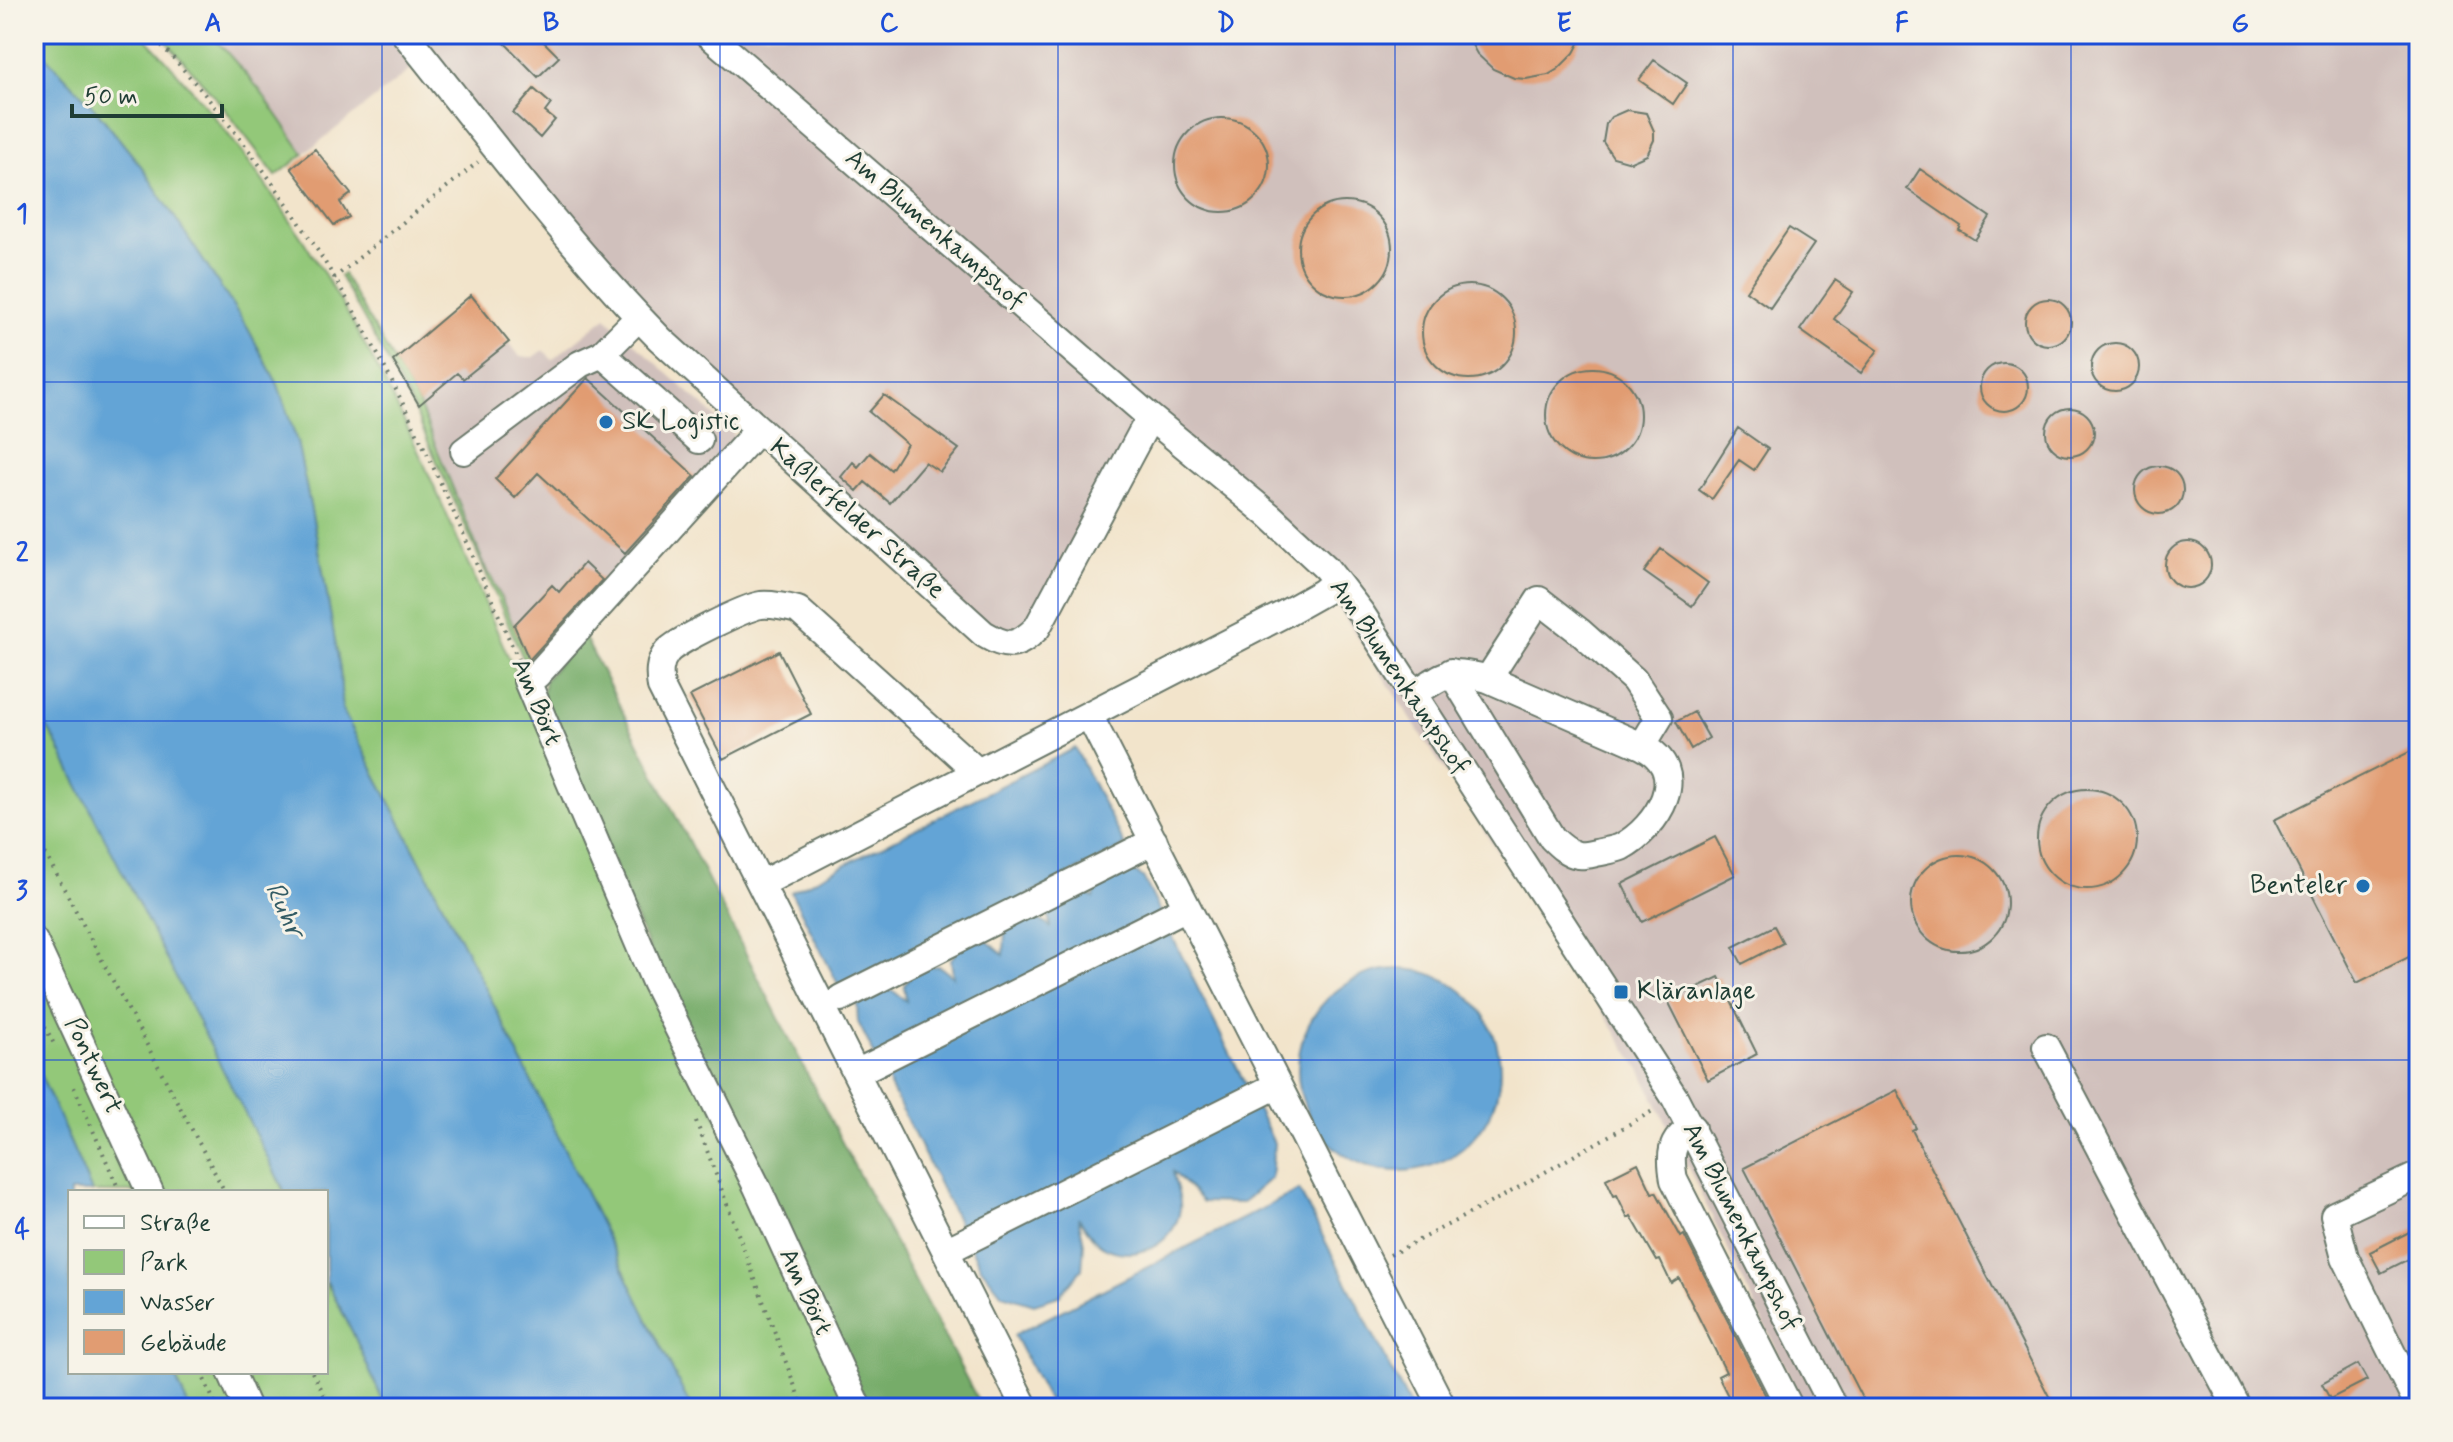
<svg xmlns="http://www.w3.org/2000/svg" width="2453" height="1442" font-family="Mynerve,sans-serif">
  <rect width="100%" height="100%" fill="#f7f3e8"/>
  <filter id="ink" filterUnits="userSpaceOnUse"><feTurbulence type="fractalNoise" baseFrequency=".0125" numOctaves="2"/><feDisplacementMap in="SourceGraphic" scale="16" xChannelSelector="R" yChannelSelector="G"/><feConvolveMatrix kernelMatrix="1 2 1 2 8 2 1 2 1" color-interpolation-filters="sRGB"/></filter>
  <filter id="wash" filterUnits="userSpaceOnUse"><feTurbulence type="fractalNoise" baseFrequency=".006" numOctaves="4" result="noise"/><feDisplacementMap in="SourceGraphic" scale="32" xChannelSelector="R" yChannelSelector="G"/><feGaussianBlur stdDeviation="1.8" result="paint"/><feColorMatrix in="noise" values="0 0 0 0 0 0 0 0 0 0 0 0 0 0 0 0 0 1.4 0 .05"/><feComposite in="paint" operator="in"/></filter>
  <g filter="url(#wash)">
    <rect width="100%" height="100%" fill="#f2e4cb"/>
    <!-- industrial -->
    <path fill="#d0c0bc" d="M211,34H2419V1408H1805L1641,1071L1290,534L1150,417L1037,628L1001,644L623,301L424,59L304,154L260,90Z
      M606,317L733,433L735,439L530,664L393,361L424,334L463,379L509,342L520,357H534L544,350L552,360Z"/>
    <!-- green -->
    <path fill="#93c879" stroke="#598256" stroke-width="2" d="M34,34H142C247,145 333,275 400,413C447,508 485,608 530,705C636,939 743,1174 850,1408H691L488,993L342,709L340,669L318,544L297,442L278,385L247,327L141,166L96,110L34,44Z
      M160,34H211L260,90L304,154L276,176L221,104Z
      M343,274L419,405L488,574L491,576L533,669L527,667L412,405L340,276Z
      M34,707L54,738L257,1134L284,1192H92L34,1060Z
      M326,1281L353,1333L386,1408H189L173,1372H326Z"/>
    <!-- forest -->
    <path fill="#76ac69" stroke="#4a744e" stroke-width="2" d="M583,634L848,1154L982,1408H867L660,976L543,694L545,680Z"/>
    <!-- water -->
    <path fill="#63a4d6" stroke="#417085" stroke-width="2" d="M34,44L96,110L141,166L247,327L278,385L297,442L318,544L340,669L342,709L488,993L691,1408H386L353,1333L326,1280V1192H285L54,738L34,707Z
      M1075,748L1125,846L841,990L791,892Z
      M1127,868L1143,877L1274,1143L1271,1178L1242,1203L1203,1202L1173,1172C1174,1183 1182,1198 1180,1209C1175,1246 1133,1264 1102,1246C1093,1241 1085,1226 1078,1217L1084,1243L1082,1269L1059,1296L1034,1304L1002,1294L980,1266L858,1022L857,1003L872,990L893,991L906,1001L904,986L916,968L939,966L953,977L951,959L966,941L986,940L1004,955L1005,930L1015,918L1034,916L1050,927L1048,906L1081,892L1094,898L1097,885L1107,870Z
      M1298 1070a101 101 0 1 1 202 0a101 101 0 1 1-202 0Z
      M34,1060L92,1192H70V1372H173L189,1408H34Z
      M1299,1190L1411,1408H1052L1014,1335Z"/>
    <g id="blocks">
      <!-- building -->
      <path fill="#e19c72" d="M496,34H536L559,57L538,77Z
        M1466,34H1584L1574,53L1558,69L1548,75L1526,79L1514,78L1493,69L1477,54Z
        M1654,60L1687,83L1673,104L1639,80Z
        M534,89L551,104L545,112L555,120L540,138L513,113Z
        M1627,110L1646,113L1654,131V140L1647,155L1631,162L1613,157L1603,142L1606,124L1611,117Z
        M1175 165a47 47 0 1 1 94 0a47 47 0 1 1-94 0Z
        M315,149L351,194L340,202L349,217L334,225L291,168Z
        M1920,169L1990,217L1975,240L1959,230L1961,226L1907,189Z
        M1298 249a47 47 0 1 1 94 0a47 47 0 1 1-94 0Z
        M1789,228L1814,244L1770,308L1746,291Z
        M1835,280L1853,292L1834,319L1878,350L1861,373L1800,330Z
        M1422 332a47 47 0 1 1 94 0a47 47 0 1 1-94 0Z
        M471,295L509,342L463,379L457,373L419,405L393,361Z
        M2025 322a23 23 0 1 1 46 0a23 23 0 1 1-46 0Z
        M2091 367a24 24 0 1 1 48 0a24 24 0 1 1-48 0Z
        M1980 387a24 24 0 1 1 48 0a24 24 0 1 1-48 0Z
        M1546 415a47 47 0 1 1 94 0a47 47 0 1 1-94 0Z
        M588,378L695,476L625,553L538,473L515,498L495,479Z
        M884,395L959,449L940,472L925,462L890,503L865,482L857,491L841,477L853,462L858,467L870,453L891,470L907,444L869,412Z
        M2046 432a24 24 0 1 1 48 0a24 24 0 1 1-48 0Z
        M1738,428L1768,449L1754,470L1739,460L1712,499L1699,490Z
        M2135 490a24 24 0 1 1 48 0a24 24 0 1 1-48 0Z
        M2165 565a23 23 0 1 1 46 0a23 23 0 1 1-46 0Z
        M1661,549L1708,583L1692,606L1644,572Z
        M584,563L602,580L529,660L514,625L552,585L559,592Z
        M779,651L811,714L723,759L690,696Z
        M1694,712L1709,738L1691,749L1676,722Z
        M2419,747V952L2357,983L2274,820Z
        M2037 839a50 50 0 1 1 100 0a50 50 0 1 1-100 0Z
        M1715,837L1735,875L1642,922L1622,884Z
        M1911 903a48 48 0 1 1 96 0a48 48 0 1 1-96 0Z
        M1774,926L1783,943L1742,964L1733,947Z
        M1719,977L1757,1054L1708,1080L1668,1001Z
        M1897,1090L1916,1128L1912,1130L2055,1408H1867L1744,1168Z
        M1638,1163L1652,1193L1656,1192L1681,1237L1684,1235L1772,1408H1734L1718,1376L1726,1372L1679,1278L1671,1283L1660,1260L1657,1261L1631,1216L1628,1218L1617,1195L1614,1196L1606,1179Z
        M2419,1227V1254L2381,1273L2370,1252Z
        M2358,1364L2367,1380L2330,1399L2322,1384Z"/>
    </g>
  </g>
  <g filter="url(#ink)">
    <use href="#blocks" fill-opacity="0" stroke="#697769" stroke-width="2"/>
    <g fill="none" stroke-linecap="round" stroke-linejoin="round">
      <!-- minor casing -->
      <g stroke="#697769" stroke-width="30">
        <path id="minor" d="M405,34C488,137 567,244 660,339L984,634C1008,648 1016,648 1037,628L1150,417
          M708,34L1150,417L1270,516L1326,568L1361,613L1675,1098L1834,1408
          M602,354L699,440
          M759,429L537,675L527,681L655,982L757,1187L858,1408
          M464,451L580,364L602,354L639,317
          M1451,672L1552,838C1559,845 1567,853 1578,855C1583,856 1591,854 1596,853C1604,851 1614,850 1621,847C1658,827 1693,771 1642,746
          M1413,694C1449,673 1446,667 1488,679L1539,600L1579,631L1634,680L1659,718L1642,746L1488,679
          M1089,715L1443,1408
          M978,772L798,610C786,607 773,604 761,605C746,607 676,641 667,652C658,663 659,675 661,687L1025,1408
          M761,884L1282,615L1323,592L1336,581
          M34,941L150,1192
          M841,998L1154,841
          M2046,1047L2237,1408
          M856,1073L1187,907
          M1692,1128C1669,1140 1670,1157 1674,1180L1790,1408
          M946,1251L1278,1085
          M231,1372L247,1408
          M2419,1408L2345,1257L2334,1215L2419,1175"/>
      </g>
      <!-- path -->
      <path stroke="#697769" stroke-width="4" stroke-dasharray="2 6" stroke-linecap="butt" d="M151,34C255,144 340,274 406,410C446,491 481,576 518,659
        M334,278L478,162
        M34,832L225,1192
        M34,1005L55,1046
        M74,1087L120,1192
        M696,1121L803,1408
        M1390,1255L1505,1195L1656,1109
        M201,1372L217,1408
        M312,1372L330,1408"/>
      <!-- minor -->
      <use href="#minor" stroke="#fff" stroke-width="26"/>
    </g>
  </g>
  <!-- grid -->
  <path fill="none" stroke="#1d4ed8" stroke-width="2" stroke-opacity="0.55" d="M382,34V1408M720,34V1408M1058,34V1408M1395,34V1408M1733,34V1408M2071,34V1408M34,382H2419M34,721H2419M34,1060H2419"/>
  <!-- markers -->
  <g fill="#1f6fb2" stroke="#f7f3e8" stroke-width="3">
    <circle cx="606" cy="422" r="8"/>
    <circle cx="2363" cy="886" r="8"/>
    <rect x="1613" y="984" width="16" height="16" rx="4"/>
  </g>
  <g text-anchor="middle" dominant-baseline="central" stroke-width="6" stroke-linejoin="round" paint-order="stroke">
    <!-- street labels -->
    <g font-size="26" fill="#1f3d34" stroke="#f7f3e8">
      <text transform="translate(935 230) rotate(41)">Am Blumenkampshof</text>
      <text transform="translate(857 519) rotate(42)">Kaßlerfelder Straße</text>
      <text transform="translate(1399 677) rotate(56)">Am Blumenkampshof</text>
      <text transform="translate(536 702) rotate(67)">Am Bört</text>
      <text transform="translate(93 1066) rotate(65)">Pontwert</text>
      <text transform="translate(1741 1227) rotate(63)">Am Blumenkampshof</text>
      <text transform="translate(805 1292) rotate(65)">Am Bört</text>
    </g>
    <!-- poi labels -->
    <g font-size="26" fill="#1f3d34" stroke="#f7f3e8" text-anchor="start">
      <text x="622" y="422">SK Logistic</text>
      <text x="2347" y="886" text-anchor="end">Benteler</text>
      <text x="1637" y="992">Kläranlage</text>
    </g>
    <!-- water labels -->
    <g font-size="28" font-style="italic" fill="#335c65" stroke="#f7f3e8">
      <text transform="translate(284 910) rotate(65)">Ruhr</text>
    </g>
  </g>
  <!-- margin -->
  <rect width="2453" height="1442" fill="none" stroke="#f7f3e8" stroke-width="88"/>
  <!-- legend -->
  <rect x="68" y="1190" width="260" height="184" fill="#f7f3e8" stroke="#a1aaa0" stroke-width="2"/>
  <rect x="84" y="1216" width="40" height="12" fill="#ffffff" stroke="#a1aaa0" stroke-width="2"/>
  <text x="140" y="1230" font-size="24" fill="#1f3d34">Straße</text>
  <rect x="84" y="1250" width="40" height="24" fill="#93c879" stroke="#a1aaa0" stroke-width="2"/>
  <text x="140" y="1270" font-size="24" fill="#1f3d34">Park</text>
  <rect x="84" y="1290" width="40" height="24" fill="#63a4d6" stroke="#a1aaa0" stroke-width="2"/>
  <text x="140" y="1310" font-size="24" fill="#1f3d34">Wasser</text>
  <rect x="84" y="1330" width="40" height="24" fill="#e19c72" stroke="#a1aaa0" stroke-width="2"/>
  <text x="140" y="1350" font-size="24" fill="#1f3d34">Gebäude</text>
  <!-- scale -->
  <path d="M72 104v12h150v-12" fill="none" stroke="#1f3d34" stroke-width="4"/>
  <text x="84" y="104" font-size="24" fill="#1f3d34" stroke="#f7f3e8" stroke-width="6" paint-order="stroke">50 m</text>
  <rect x="44" y="44" width="2365" height="1354" fill="none" stroke="#1d4ed8" stroke-width="3"/>
  <g font-size="26" text-anchor="middle" font-weight="bold" fill="#1d4ed8">
    <text x="213" y="31">A</text>
    <text x="551" y="31">B</text>
    <text x="889" y="31">C</text>
    <text x="1226" y="31">D</text>
    <text x="1564" y="31">E</text>
    <text x="1902" y="31">F</text>
    <text x="2240" y="31">G</text>
    <text x="22" y="222">1</text>
    <text x="22" y="561">2</text>
    <text x="22" y="899">3</text>
    <text x="22" y="1238">4</text>
  </g>
</svg>
